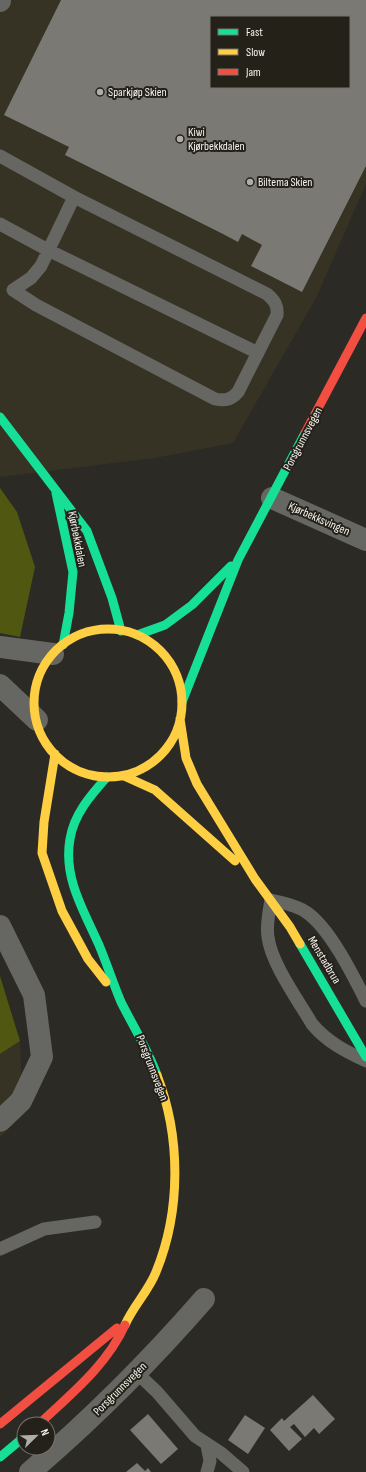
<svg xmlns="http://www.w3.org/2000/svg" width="366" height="1472" font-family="'Sofia Sans Condensed',sans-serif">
  <rect width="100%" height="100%" fill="#2b2a25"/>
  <!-- built -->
  <path fill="#363224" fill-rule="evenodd" d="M0,0H366V184L316,298L233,443L155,458L0,477ZM211,17H349V87H211Z
    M20,1041L23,1115L0,1137V1054Z"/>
  <!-- forest -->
  <path fill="#505711" d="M0,488L17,512L35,567L20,637L0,633Z
    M0,976L20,1041L0,1054Z"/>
  <!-- building -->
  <path fill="#7a7974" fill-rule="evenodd" d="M61,0H366V166L302,292L251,266L262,245L242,234L238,242L223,234L65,155L69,147L4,115ZM211,17H349V87H211Z
    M313,1395L335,1419L319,1434L314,1428L305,1437L294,1424L290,1427L302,1439L289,1451L270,1430L282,1418L284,1421Z
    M148,1414L178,1449L161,1464L130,1430Z
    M245,1415L265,1428L248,1454L228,1440Z
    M137,1463L145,1471L148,1468L151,1472H126Z"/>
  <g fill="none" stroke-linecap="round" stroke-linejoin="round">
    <!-- lane -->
    <path stroke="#666662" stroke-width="13" d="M0,156L74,197
      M74,197L267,294C274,300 278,305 277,315L238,392C231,400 225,401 215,399L36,305L13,290L31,278L41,266Z
      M0,224L48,250L258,353
      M366,1001C353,975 329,927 306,912C296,905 283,903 271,900C269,912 266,925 268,937C271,963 298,1000 312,1024C327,1042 345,1051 366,1061
      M0,1249L44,1229L95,1222
      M137,1373L157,1392L195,1436L221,1453L243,1472
      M207,1445L210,1461L207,1472"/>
    <!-- street -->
    <path stroke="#666662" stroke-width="22" d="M0,1V0
      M272,498L366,540
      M0,647L53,654
      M0,685L37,720
      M0,926L34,995L42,1057L21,1101L0,1121
      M30,1472C92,1419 150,1361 204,1299"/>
    <!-- fast -->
    <path stroke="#16e098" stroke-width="9" d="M0,417L87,531L112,598L121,631
      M56,493L73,572L69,613L63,645
      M137,635L165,625L192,605L231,566
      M182,702L238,560L305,433
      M107,777C91,795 74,814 70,839C63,878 84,911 99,945C107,964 113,983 121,1002C133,1026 148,1050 157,1075
      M300,944L366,1057
      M0,1457L24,1437"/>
    <!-- slow -->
    <path stroke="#ffcf43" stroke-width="9" d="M34 703a74 74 0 1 1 148 0a74 74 0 1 1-148 0Z
      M180,719L186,758L197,784L255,879L290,927L300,944
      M55,754L44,822L42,853L62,911L88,959L106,982
      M124,776L155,790L235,861
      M125,1325C133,1306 148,1292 156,1272C181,1211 181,1137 157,1075"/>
    <!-- jam -->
    <path stroke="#f24e42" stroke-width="9" d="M305,433L366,318
      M0,1424L117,1328
      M39,1424C71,1394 107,1365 125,1325"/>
  </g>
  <!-- markers -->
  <g fill="#aeada8" stroke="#242119" stroke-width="1.5">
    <circle cx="100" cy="92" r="4"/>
    <circle cx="180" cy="139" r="4"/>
    <circle cx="250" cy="182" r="4"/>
  </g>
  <g text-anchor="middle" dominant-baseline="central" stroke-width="4" stroke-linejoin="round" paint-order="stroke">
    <!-- poi labels -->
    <g font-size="12" fill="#f5f3ee" stroke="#242119" text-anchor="start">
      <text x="108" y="92">Sparkjøp Skien</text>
      <text x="188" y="132">Kiwi<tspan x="188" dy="14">Kjørbekkdalen</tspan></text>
      <text x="258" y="182">Biltema Skien</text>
    </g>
    <!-- street labels -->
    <g font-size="12" fill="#f5f3ee" stroke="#242119">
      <text transform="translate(303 439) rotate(-62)">Porsgrunnsvegen</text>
      <text transform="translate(319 519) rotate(24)">Kjørbekksvingen</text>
      <text transform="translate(77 539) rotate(79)">Kjørbekkdalen</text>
      <text transform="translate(324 960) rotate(59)">Menstadbrua</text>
      <text transform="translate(152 1068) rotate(69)">Porsgrunnsvegen</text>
      <text transform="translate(120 1389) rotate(-45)">Porsgrunnsvegen</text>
    </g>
  </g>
  <!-- legend -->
  <rect x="210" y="16" width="140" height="72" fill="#242119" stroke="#78756e"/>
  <rect x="218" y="29" width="20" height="6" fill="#16e098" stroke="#78756e"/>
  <text x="246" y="36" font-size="12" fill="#f5f3ee">Fast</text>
  <rect x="218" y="49" width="20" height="6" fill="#ffcf43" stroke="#78756e"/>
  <text x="246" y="56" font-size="12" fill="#f5f3ee">Slow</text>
  <rect x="218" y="69" width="20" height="6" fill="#f24e42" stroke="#78756e"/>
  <text x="246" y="76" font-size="12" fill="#f5f3ee">Jam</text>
  <!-- north arrow -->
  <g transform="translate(36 1436) rotate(67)"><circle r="19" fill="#242119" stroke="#78756e"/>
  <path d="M0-3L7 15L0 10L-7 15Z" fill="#aeada8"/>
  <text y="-6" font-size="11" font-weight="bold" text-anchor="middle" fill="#f5f3ee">N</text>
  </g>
</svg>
